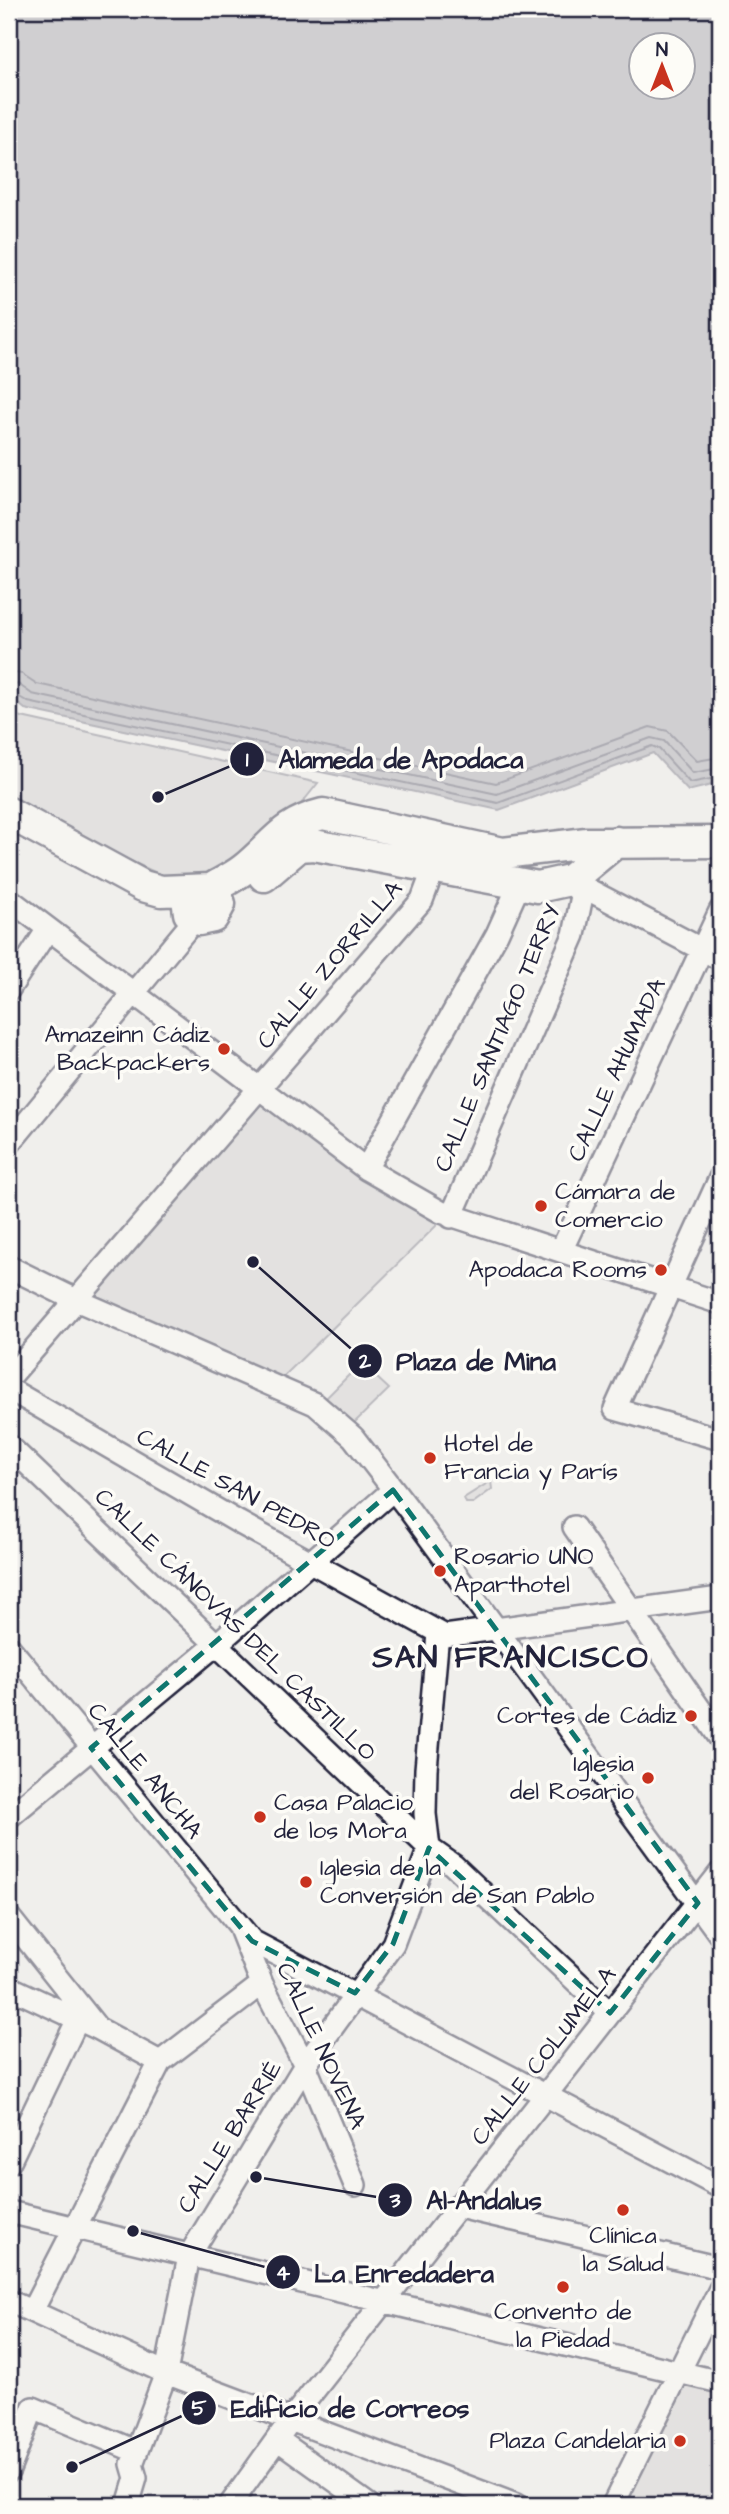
<svg xmlns="http://www.w3.org/2000/svg" width="729" height="2514" font-family="'Architects Daughter',sans-serif">
  <rect width="100%" height="100%" fill="#f0efec"/>
  <filter id="ink" filterUnits="userSpaceOnUse"><feTurbulence type="fractalNoise" baseFrequency=".0143" numOctaves="2"/><feDisplacementMap in="SourceGraphic" scale="14" xChannelSelector="R" yChannelSelector="G"/><feConvolveMatrix kernelMatrix="1 2 1 2 8 2 1 2 1" color-interpolation-filters="sRGB"/></filter>
  <g filter="url(#ink)">
    <!-- green -->
    <path fill="#d2d1d1" stroke="#7a7a86" stroke-width="2" d="M9,709L17,716L318,783C282,832 239,857 187,887L9,805Z
      M259,1090L441,1212L436,1226L279,1381L74,1299Z
      M361,1363L389,1389L353,1424L322,1402Z
      M491,1481L492,1489L473,1503H466L464,1498Z
      M720,2374V2505H605L673,2376Z
      M9,2405L22,2411L9,2443Z"/>
    <!-- water -->
    <path fill="#a9a9b0" stroke="#737381" stroke-width="2" fill-rule="evenodd" d="M9,9H720V783L688,791L653,753L499,810L25,709L9,696ZM642,46H684V88H642Z"/>
    <g fill="none" stroke-linecap="round" stroke-linejoin="round">
      <!-- shore -->
      <path stroke="#58586a" stroke-width="2" d="M9,672L22,674L37,684L496,783L650,727L668,731L697,761L720,757
        M9,682L18,684L32,694L497,794L651,738L664,741L693,773L720,768
        M9,691L28,702L498,803L652,746L659,749L690,783L720,777"/>
      <!-- street casing -->
      <g stroke="#22223b" stroke-width="26">
        <path id="street" d="M572,881L720,959
          M9,899L366,1169L441,1212L720,1303
          M9,989L48,929
          M9,1144L190,925L199,920
          M366,1169L497,934L519,885
          M720,1178L615,1409L720,1439
          M451,1217L574,935L582,896L570,880
          M561,1251L720,911
          M9,1267L74,1299L315,1404L353,1437L407,1507L720,1935
          M9,1378L422,900L434,868
          M9,1389L238,1522L445,1636L720,1598
          M9,1446L429,1848L453,1865L610,2013
          M574,1527L720,1738
          M9,1647L252,1941L720,2187
          M9,1817L217,1644L393,1490
          M9,1917L95,2025
          M241,1931L262,1984L305,2065L355,2185
          M9,1987L99,2029L160,2062
          M9,2163L78,2019
          M459,2207L720,2268
          M9,2212L720,2382
          M9,2301L166,2373L516,2505
          M32,2311L160,2062L262,1984
          M277,2439L369,2505
          M9,2470L33,2408L135,2451
          M128,2505L136,2478L132,2464L166,2373L189,2256L305,2065L393,1944L429,1848L425,1814L426,1769L438,1633
          M230,2505L290,2421L720,1873
          M613,2505L720,2289"/>
      </g>
      <!-- secondary casing -->
      <g stroke="#22223b" stroke-width="35">
        <path id="secondary" d="M9,813L143,886L161,891L211,889L217,895L220,904L213,917L199,920L189,913L187,899L194,890
          M264,876L299,846L314,845L538,887L570,880L616,842
          M211,889C221,883 234,877 244,869C274,845 282,824 323,814L503,853L587,843L720,842"/>
      </g>
      <!-- street -->
      <use href="#street" stroke="#fdfcf7" stroke-width="21"/>
      <!-- secondary -->
      <use href="#secondary" stroke="#fdfcf7" stroke-width="30"/>
    </g>
  </g>
  <!-- marked area -->
  <path d="M0 0H729V2514H0ZM393,1490L698,1903L610,2013L429,1848L393,1944L355,1993L252,1941L91,1748Z" fill="#f0efec" fill-opacity=".55" fill-rule="evenodd"/>
  <path fill="none" stroke="#0f766e" stroke-width="5" stroke-dasharray="14 9" stroke-linejoin="round" d="M393,1490L698,1903L610,2013L429,1848L393,1944L355,1993L252,1941L91,1748Z"/>
  <!-- markers -->
  <g fill="#c8321e" stroke="#fdfcf7" stroke-width="2.5">
    <circle cx="224" cy="1049" r="7"/>
    <circle cx="541" cy="1206" r="7"/>
    <circle cx="661" cy="1270" r="7"/>
    <circle cx="430" cy="1458" r="7"/>
    <circle cx="440" cy="1571" r="7"/>
    <circle cx="691" cy="1716" r="7"/>
    <circle cx="648" cy="1778" r="7"/>
    <circle cx="260" cy="1817" r="7"/>
    <circle cx="306" cy="1882" r="7"/>
    <circle cx="623" cy="2210" r="7"/>
    <circle cx="563" cy="2287" r="7"/>
    <circle cx="680" cy="2441" r="7"/>
  </g>
  <g text-anchor="middle" dominant-baseline="central" stroke-width="7" stroke-linejoin="round" paint-order="stroke">
    <!-- street labels -->
    <g font-size="24" fill="#22223b" stroke="#fdfcf7">
      <text transform="translate(330 965) rotate(-50)">CALLE ZORRILLA</text>
      <text transform="translate(498 1038) rotate(-67)">CALLE SANTIAGO TERRY</text>
      <text transform="translate(617 1070) rotate(-65)">CALLE AHUMADA</text>
      <text transform="translate(236 1489) rotate(29)">CALLE SAN PEDRO</text>
      <text transform="translate(235 1625) rotate(44)">CALLE CÁNOVAS DEL CASTILLO</text>
      <text transform="translate(145 1771) rotate(51)">CALLE ANCHA</text>
      <text transform="translate(321 2046) rotate(65)">CALLE NOVENA</text>
      <text transform="translate(544 2056) rotate(-52)">CALLE COLUMELA</text>
      <text transform="translate(230 2137) rotate(-58)">CALLE BARRIÉ</text>
    </g>
    <!-- poi labels -->
    <g font-size="24" fill="#22223b" stroke="#fdfcf7" text-anchor="end">
      <text x="210" y="1035">Amazeinn Cádiz<tspan x="210" dy="28">Backpackers</tspan></text>
      <text x="555" y="1192" text-anchor="start">Cámara de<tspan x="555" dy="28">Comercio</tspan></text>
      <text x="647" y="1270">Apodaca Rooms</text>
      <text x="444" y="1444" text-anchor="start">Hotel de<tspan x="444" dy="28">Francia y París</tspan></text>
      <text x="454" y="1557" text-anchor="start">Rosario UNO<tspan x="454" dy="28">Aparthotel</tspan></text>
      <text x="677" y="1716">Cortes de Cádiz</text>
      <text x="634" y="1764">Iglesia<tspan x="634" dy="28">del Rosario</tspan></text>
      <text x="274" y="1803" text-anchor="start">Casa Palacio<tspan x="274" dy="28">de los Mora</tspan></text>
      <text x="320" y="1868" text-anchor="start">Iglesia de la<tspan x="320" dy="28">Conversión de San Pablo</tspan></text>
      <text x="623" y="2236" text-anchor="middle">Clínica<tspan x="623" dy="28">la Salud</tspan></text>
      <text x="563" y="2312" text-anchor="middle">Convento de<tspan x="563" dy="28">la Piedad</tspan></text>
      <text x="666" y="2441">Plaza Candelaria</text>
    </g>
    <!-- district labels -->
    <g font-size="32" font-weight="bold" letter-spacing="2" fill="#22223b" stroke="#fdfcf7">
      <text x="511" y="1657">SAN FRANCISCO</text>
    </g>
  </g>
  <!-- callouts -->
  <path fill="none" stroke="#22223b" stroke-width="2.5" d="M158 797L247 759M253 1262L365 1361M256 2177L395 2200M133 2231L283 2272M72 2467L199 2408"/>
  <g fill="#22223b" stroke="#fdfcf7" stroke-width="2.5">
    <circle cx="158" cy="797" r="7"/>
    <circle cx="253" cy="1262" r="7"/>
    <circle cx="256" cy="2177" r="7"/>
    <circle cx="133" cy="2231" r="7"/>
    <circle cx="72" cy="2467" r="7"/>
    <circle cx="247" cy="759" r="18"/>
    <circle cx="365" cy="1361" r="18"/>
    <circle cx="395" cy="2200" r="18"/>
    <circle cx="283" cy="2272" r="18"/>
    <circle cx="199" cy="2408" r="18"/>
  </g>
  <g font-size="21" text-anchor="middle" font-weight="bold" fill="#fff">
    <text x="247" y="766">1</text>
    <text x="365" y="1368">2</text>
    <text x="395" y="2207">3</text>
    <text x="283" y="2280">4</text>
    <text x="199" y="2415">5</text>
  </g>
  <g font-size="26" text-anchor="middle" font-weight="bold" fill="#22223b" stroke="#fdfcf7" stroke-width="7" stroke-linejoin="round" paint-order="stroke">
    <text x="401" y="768">Alameda de Apodaca</text>
    <text x="476" y="1370">Plaza de Mina</text>
    <text x="484" y="2209">Al-Andalus</text>
    <text x="404" y="2282">La Enredadera</text>
    <text x="350" y="2417">Edificio de Correos</text>
  </g>
  <!-- margin -->
  <rect width="729" height="2514" fill="none" stroke="#fdfcf7" stroke-width="35"/>
  <rect x="18" y="18" width="694" height="2479" fill="none" stroke="#22223b" stroke-width="2.5" filter="url(#ink)"/>
  <!-- north arrow -->
  <g transform="translate(662 66)"><circle r="33" fill="#fdfcf7" stroke="#a5a5ac" stroke-width="2"/>
  <path d="M0-5L12 26L0 18L-12 26Z" fill="#c8321e"/>
  <text y="-10" font-size="19" font-weight="bold" text-anchor="middle" fill="#22223b">N</text>
  </g>
</svg>
